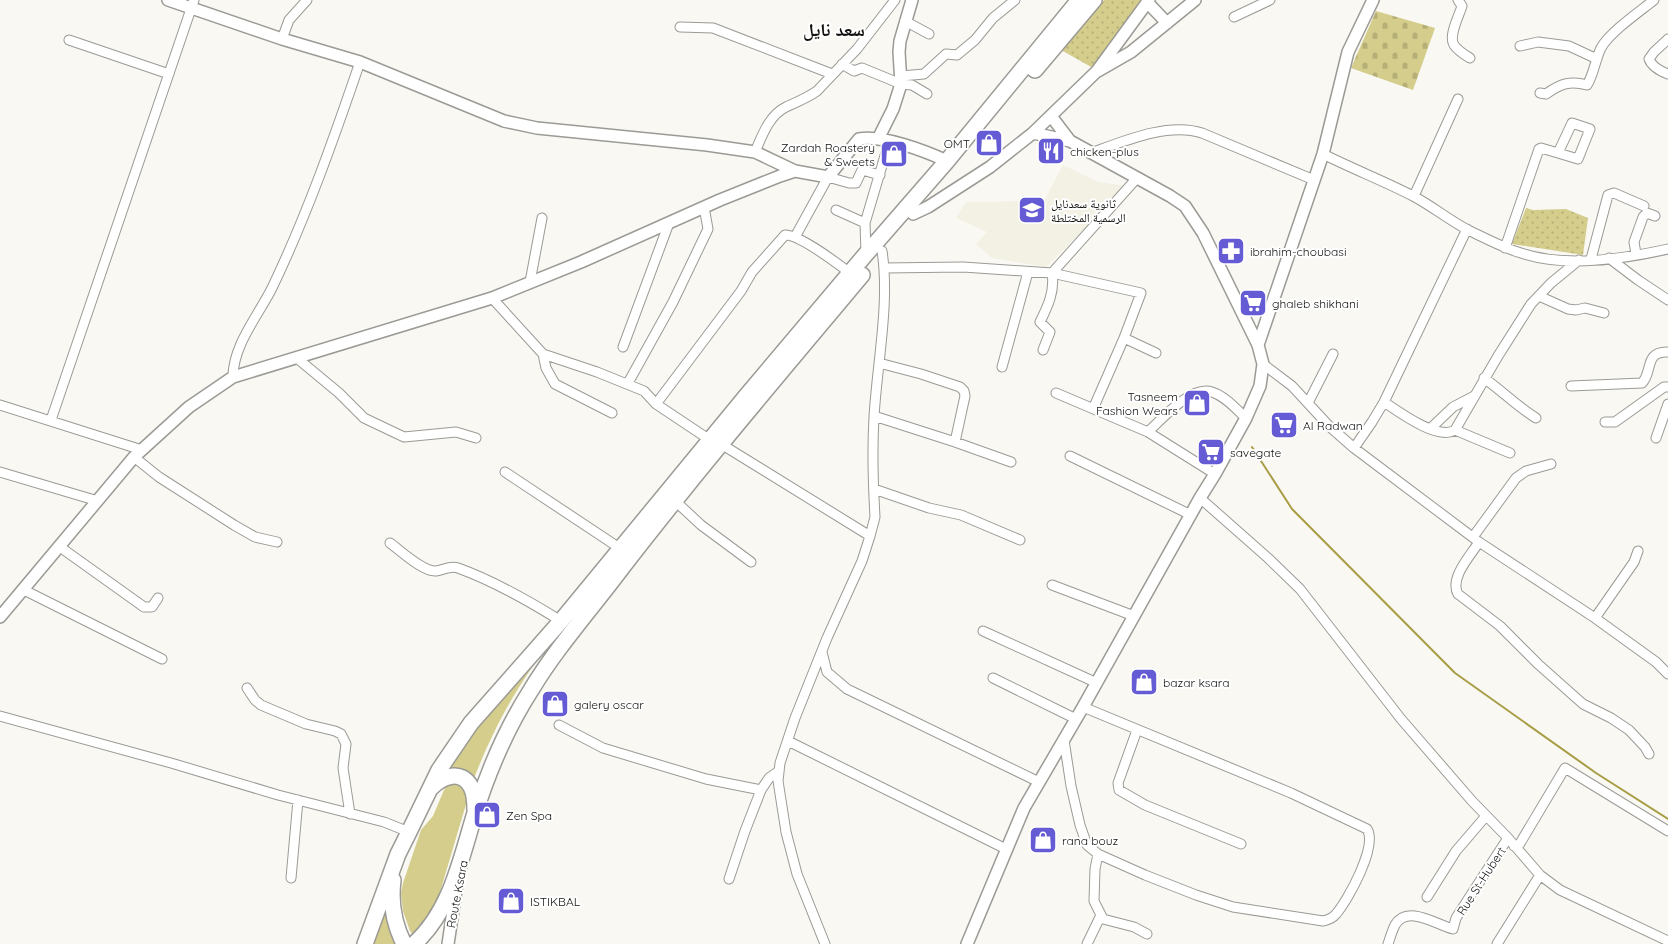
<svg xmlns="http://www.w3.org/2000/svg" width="1668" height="944" font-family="Quicksand,'Noto Naskh Arabic',sans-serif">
  <defs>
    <pattern id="grass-dots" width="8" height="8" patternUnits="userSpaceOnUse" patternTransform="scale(1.25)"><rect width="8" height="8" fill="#d4cd8b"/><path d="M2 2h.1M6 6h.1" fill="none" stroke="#b5af77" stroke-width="1.8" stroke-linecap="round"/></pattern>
    <pattern id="cemetery-stones" width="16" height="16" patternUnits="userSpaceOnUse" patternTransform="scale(1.25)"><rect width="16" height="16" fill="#d4cd8b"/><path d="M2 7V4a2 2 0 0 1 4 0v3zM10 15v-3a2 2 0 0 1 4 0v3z" fill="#b5af77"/></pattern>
  </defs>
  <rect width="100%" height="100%" fill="#f9f8f3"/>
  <!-- built -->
  <path fill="#f2f1e3" d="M1063,165L1098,182L1127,186L1046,267L992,258L976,244L987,232L956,218L966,202L1044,201Z"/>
  <!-- grass -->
  <path fill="url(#grass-dots)" d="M1104,0H1142L1093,68L1061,50Z
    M1526,208L1533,210L1566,209L1588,218L1583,255L1512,244Z"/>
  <!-- cemetery -->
  <path fill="url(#cemetery-stones)" d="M1376,11L1435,28L1413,90L1351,68Z"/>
  <!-- garden -->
  <path fill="#d4cd8b" d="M555,636C518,684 495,724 473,781L445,771L474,727Z
    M452,780L467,789V801L440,892L433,910L414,936L410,931L403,911L401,893L403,883L421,830L433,816L447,783Z
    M385,909L389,925L397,944H370Z"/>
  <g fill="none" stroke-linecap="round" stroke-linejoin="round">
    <!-- stream -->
    <path stroke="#a89d44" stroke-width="2" d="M1252,447L1292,509L1455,673L1596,773L1668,819"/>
    <!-- street casing -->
    <g stroke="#9b9a95" stroke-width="11">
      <path id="street" d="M1458,0L1462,6C1459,16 1448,36 1454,45C1458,51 1465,55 1470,58
        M1234,17L1270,0
        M905,21L929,34
        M680,27L713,28L832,74
        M282,39L289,20L307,0
        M1668,39L1654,52L1649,59C1652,67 1660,71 1668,74
        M69,40L169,74
        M1520,46L1538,42L1569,46L1597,59
        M842,64L854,71L862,68L901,84L912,85L927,94
        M901,76L924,74L946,54L957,55L975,40L993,18L1015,0
        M1540,93L1546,94C1560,84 1570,80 1587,85C1594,74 1595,60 1601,48C1610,32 1639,12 1654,0
        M755,152C762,136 769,115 786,107C797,102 807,98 817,91L857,49L895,0
        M1091,153C1124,141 1168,122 1202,133L1314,180
        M1323,154C1353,169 1384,181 1413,196C1432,206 1449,220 1468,230C1485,238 1503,248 1521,253C1566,268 1622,259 1668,249
        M1414,196L1458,99
        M836,210L865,223
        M795,237L828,177L849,183H856L862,170L880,175
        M1505,248L1539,149L1541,148L1558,153L1572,123L1590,129L1578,159L1558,153
        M866,253L865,223L889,142
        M1636,254L1634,242L1643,217L1647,213L1655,216
        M1609,258L1638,280L1668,300
        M1591,259L1608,195L1614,193L1644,206
        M884,268L963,267L1052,273L1137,178
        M530,282L542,218
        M1539,296L1568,309L1576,310L1585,308L1604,313
        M492,298L543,354L597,372L644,391L656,404L710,440
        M623,347L669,223
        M1043,350L1050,332L1040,322C1048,306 1055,291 1052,273L1141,293L1124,338
        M543,354L546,368L555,384L612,413
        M298,359L339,393L364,418L404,437L456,432L476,438
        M879,363L921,374L960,387L964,391L965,396L955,442L1011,462
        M1263,364L1292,386L1329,426L1354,448L1479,542L1595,618L1656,662L1668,674
        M1002,367L1028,272
        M233,377C233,345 258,316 272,288C307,215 334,138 360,62
        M1484,378C1502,391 1518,407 1536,418
        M628,383L673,302L708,229L704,207
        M1571,386L1642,383C1653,372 1644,351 1668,352
        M1056,393L1148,432L1215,474
        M1384,402C1399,412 1438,441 1455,430L1498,356L1531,304L1551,283L1579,260
        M1308,403L1333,354
        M656,404L741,291L752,272L785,235C799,234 838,264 850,273
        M0,405L142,450
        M1093,409L1124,338L1156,353
        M874,416L955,442
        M51,420L194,0
        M1605,422H1615L1664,387H1668
        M1430,429L1453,407L1474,396
        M1455,430L1510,453
        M1148,432C1162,419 1191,385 1212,392C1225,396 1236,409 1246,418
        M1656,438L1668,404
        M721,444L870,536
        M1354,448L1372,422L1384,402L1467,229
        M1070,456L1191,515
        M134,457L159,477L234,525L255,537L277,542
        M0,472L98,501
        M505,472L621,549
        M874,489L929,508L961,515L1020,540
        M672,498L701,525L751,562
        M1200,498L1268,558L1300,589L1401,719L1472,801L1508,838L1540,875L1560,890L1668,941
        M1473,537L1516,478L1526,471L1551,464
        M1479,542C1471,555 1449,578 1458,594L1500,626L1538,664L1583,704L1611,718L1629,730L1645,747L1649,754
        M390,543C401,551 423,572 436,571C444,570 450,565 458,568C494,581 529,601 561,621
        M60,547L144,607H152L158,598
        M1052,585L1134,616
        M24,590L162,659
        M1595,618L1634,562L1638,551
        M983,631L1097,683
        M822,652L827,672L847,689L1039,782
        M993,678L1076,719
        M247,688L255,700L261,705L306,724L335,731L341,734L346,744L343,768L350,814
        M0,716L171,763L278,795L384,822L409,832
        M559,725L603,748L706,779L761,790
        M1137,730L1118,783L1119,790L1145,805L1241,844
        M1064,740L1071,786L1080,825L1087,845L1098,854L1145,875L1196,895L1233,907L1323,921C1328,920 1332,919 1336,914C1348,900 1378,846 1367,829L1291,793L1083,707
        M788,741L1006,849
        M1514,846L1519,845L1565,768L1668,831
        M1098,854L1095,869L1094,901L1103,919L1134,927L1147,934
        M291,878L298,800
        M729,879L745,831L761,790L769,778L779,771
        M1427,897L1456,851L1486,816
        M825,944L797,874L786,832L778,781L780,763L795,718L827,638L862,561L870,536L875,517C873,483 872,450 874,417C877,364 890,303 882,251
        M1087,944L1101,915
        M1388,944C1390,938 1392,931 1395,925C1407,904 1437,925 1453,929L1456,918L1508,838
        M1497,944L1540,875"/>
    </g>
    <!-- secondary casing -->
    <g stroke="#9b9a95" stroke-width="14">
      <path id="secondary" d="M168,0L282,39L360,62L504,121L537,128L707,145L755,152L795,171
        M1147,2L1167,23
        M1098,71L1131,52L1195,0
        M1051,116L1070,141
        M878,139L893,109L901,84L899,52L900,41L912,0
        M913,214L928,207L990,167L1033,133L1097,71L1149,0
        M1258,345L1323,154L1348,52L1373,0
        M0,617L134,457L189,407L233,377L492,298L581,262L720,200L780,176L795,171L828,177L859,139C884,135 925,151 947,161
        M448,944L457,884
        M967,944L1024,808L1083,707L1200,498L1215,474L1246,418L1260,386L1263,364L1258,345L1203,233L1185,206L1170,196L1070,141L1033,133"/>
    </g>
    <!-- highway casing -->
    <g stroke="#9b9a95" stroke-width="18">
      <path id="highway" d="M1035,70L1094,0
        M431,788C442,776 462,769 471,787C475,794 475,803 475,811
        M393,880C390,903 394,924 404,944
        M365,944L398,854L409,832L439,770L471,723L561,621L747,395L866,254L947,161L1079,0
        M414,944C451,911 461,858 475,813C488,772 508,726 531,690C557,647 591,609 621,569C699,468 781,372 862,275"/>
    </g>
    <!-- street -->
    <use href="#street" stroke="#fff" stroke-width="9"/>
    <!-- secondary -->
    <use href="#secondary" stroke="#fff" stroke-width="11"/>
    <!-- highway -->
    <use href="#highway" stroke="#fff" stroke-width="15"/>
  </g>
  <!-- icons -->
  <defs>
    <g id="shop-square" transform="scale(1.4375)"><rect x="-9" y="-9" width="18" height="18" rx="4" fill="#655bd4" stroke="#fff"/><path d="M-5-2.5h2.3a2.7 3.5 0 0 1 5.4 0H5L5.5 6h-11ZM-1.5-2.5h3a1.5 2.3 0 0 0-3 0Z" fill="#fff"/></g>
    <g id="restaurant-square" transform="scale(1.4375)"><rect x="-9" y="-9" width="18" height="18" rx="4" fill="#655bd4" stroke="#fff"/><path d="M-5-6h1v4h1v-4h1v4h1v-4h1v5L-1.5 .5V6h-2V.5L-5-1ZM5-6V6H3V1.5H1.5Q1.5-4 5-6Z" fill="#fff"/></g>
    <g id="school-square" transform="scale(1.4375)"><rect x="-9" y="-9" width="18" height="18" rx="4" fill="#655bd4" stroke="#fff"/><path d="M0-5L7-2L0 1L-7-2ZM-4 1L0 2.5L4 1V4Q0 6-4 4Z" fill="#fff"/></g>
    <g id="pharmacy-square" transform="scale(1.4375)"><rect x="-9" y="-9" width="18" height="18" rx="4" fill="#655bd4" stroke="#fff"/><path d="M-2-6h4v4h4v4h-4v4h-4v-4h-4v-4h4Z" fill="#fff"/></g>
    <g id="supermarket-square" transform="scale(1.4375)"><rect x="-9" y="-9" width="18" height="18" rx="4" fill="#655bd4" stroke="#fff"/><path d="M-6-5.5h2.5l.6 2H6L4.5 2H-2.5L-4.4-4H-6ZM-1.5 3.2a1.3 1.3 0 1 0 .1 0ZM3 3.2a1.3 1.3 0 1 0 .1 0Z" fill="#fff"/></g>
  </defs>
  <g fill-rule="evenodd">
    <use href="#shop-square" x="989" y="143"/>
    <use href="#restaurant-square" x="1051" y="151"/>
    <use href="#shop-square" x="894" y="154"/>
    <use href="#school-square" x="1032" y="210"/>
    <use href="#pharmacy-square" x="1231" y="251"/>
    <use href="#supermarket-square" x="1253" y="303"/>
    <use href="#shop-square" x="1197" y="403"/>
    <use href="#supermarket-square" x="1284" y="425"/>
    <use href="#supermarket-square" x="1211" y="452"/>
    <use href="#shop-square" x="1144" y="682"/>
    <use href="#shop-square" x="555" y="704"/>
    <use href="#shop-square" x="487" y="815"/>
    <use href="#shop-square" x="1043" y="840"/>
    <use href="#shop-square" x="511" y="901"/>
  </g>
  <g text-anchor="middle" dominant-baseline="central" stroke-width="4" stroke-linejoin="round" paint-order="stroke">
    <!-- poi labels -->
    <g font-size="12" fill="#11110f" stroke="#fff" text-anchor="start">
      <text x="970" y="143" text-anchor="end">OMT</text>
      <text x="875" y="147" text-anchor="end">Zardah Roastery<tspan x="875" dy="14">&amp; Sweets</tspan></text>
      <text x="1070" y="151">chicken-plus</text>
      <text x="1051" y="203">ثانوية سعدنايل<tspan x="1051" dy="14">الرسمية المختلطة</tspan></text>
      <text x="1250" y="251">ibrahim-choubasi</text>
      <text x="1272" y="303">ghaleb shikhani</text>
      <text x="1178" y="396" text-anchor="end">Tasneem<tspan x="1178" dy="14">Fashion Wears</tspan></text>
      <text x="1303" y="425">Al Radwan</text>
      <text x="1230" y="452">savegate</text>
      <text x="1163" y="682">bazar ksara</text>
      <text x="574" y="704">galery oscar</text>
      <text x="506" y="815">Zen Spa</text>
      <text x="1062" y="840">rana bouz</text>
      <text x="530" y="901">ISTIKBAL</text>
    </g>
    <!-- street labels -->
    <g font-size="12" fill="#11110f" stroke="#fff">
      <text transform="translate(1481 881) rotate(-57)">Rue St-Hubert</text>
      <text transform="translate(457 894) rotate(-79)">Route Ksara</text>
    </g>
    <!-- district labels -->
    <g font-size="18" font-weight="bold" fill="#11110f" stroke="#fff">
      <text x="834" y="29">سعد نايل</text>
    </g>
  </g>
</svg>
